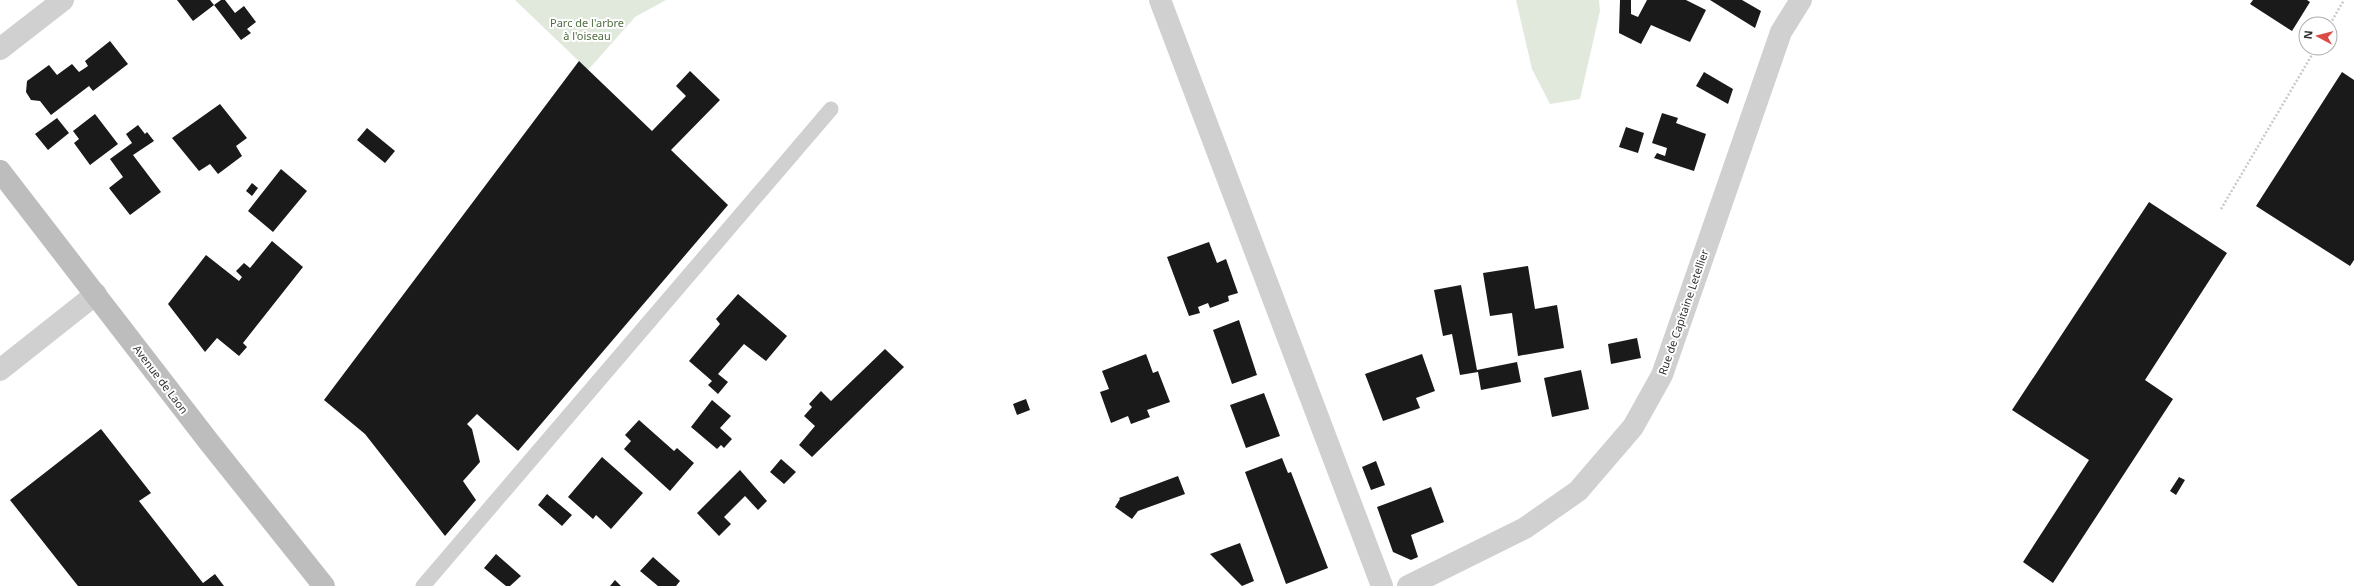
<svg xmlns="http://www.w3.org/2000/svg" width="2354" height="586" font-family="'Noto Sans',sans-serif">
  <rect width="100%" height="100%" fill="#fff"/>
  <!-- green -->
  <path fill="#e1e9dd" d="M515,0H666L635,17L588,70Z
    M1516,0H1599L1600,11L1580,99L1550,104L1532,69Z"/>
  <!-- building -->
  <path fill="#1a1a1a" d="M177,0H210L214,5L193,21Z
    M221,0H225L235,13L244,6L256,22L247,29L251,33L241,40L214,5Z
    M1620,0H1631V14L1638,17L1647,0H1686L1706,10L1690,42L1651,25L1641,44L1619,33Z
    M1710,0H1742L1761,11L1755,28Z
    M2253,0H2307L2310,2L2292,31L2250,4Z
    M110,41L128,64L93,91L89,86L51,115L40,101L31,100L26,92L27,81L49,65L57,75L72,64L79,72L88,66L85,61Z
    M579,61L652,131L686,96L676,86L690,71L720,100L671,150L728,205L518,451L477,414L467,424L472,429L480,462L463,481L476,500L445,536L365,434L324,400Z
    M1704,72L1733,89L1728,104L1696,86Z
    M2342,72L2354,80V260L2350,266L2256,206Z
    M220,104L247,138L236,146L242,156L218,174L210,164L199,171L172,138Z
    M1662,113L1678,118L1676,123L1706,134L1694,171L1654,158L1657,153L1665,156L1667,148L1652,143Z
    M95,114L118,144L90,165L74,143L79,139L73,131Z
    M57,118L69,133L48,150L35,134Z
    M138,125L145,134L147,132L154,141L133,155L161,192L130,215L109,188L123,177L110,159L132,143L126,134Z
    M1626,127L1644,133L1638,153L1619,147Z
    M367,128L395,151L385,163L357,140Z
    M281,169L307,191L273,232L248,211Z
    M252,183L258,188L252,196L246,191Z
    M2149,202L2227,253L2145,380L2173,399L2053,583L2023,562L2089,460L2012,410Z
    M272,241L303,267L243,343L247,347L239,356L217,338L205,352L168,304L206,255L239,281L242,277L236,271L244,263L250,268Z
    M1209,242L1217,263L1226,259L1238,293L1228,296L1229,301L1210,308L1208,303L1198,307L1200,313L1189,316L1167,257Z
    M1528,266L1535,309L1557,305L1564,348L1518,356L1512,313L1490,316L1483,273Z
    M1461,285L1477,370L1517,362L1521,382L1481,390L1478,372L1460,375L1452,334L1443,336L1434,290Z
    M738,294L787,336L766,361L744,344L718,374L728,382L718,394L708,385L712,381L689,361L720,324L716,319Z
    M1239,320L1257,375L1232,384L1213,330Z
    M1637,338L1641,358L1611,364L1608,344Z
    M885,349L904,367L812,457L799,445L815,426L804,416L812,407L809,404L821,391L831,401Z
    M1146,354L1153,373L1158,371L1170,402L1147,410L1150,417L1131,424L1128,416L1111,423L1100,392L1109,389L1102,371Z
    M1422,354L1435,391L1416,398L1420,408L1383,421L1365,374Z
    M1581,370L1589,409L1552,417L1544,378Z
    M1264,393L1280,436L1246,448L1230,405Z
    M1026,399L1030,410L1017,415L1013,404Z
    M712,400L731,416L720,428L732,439L724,448L721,445L717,449L691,427Z
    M639,420L674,451L677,448L694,463L670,491L624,449L631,441L625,435Z
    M101,429L151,493L139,501L203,583L215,574L224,586H78L10,500Z
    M602,457L643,493L611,529L596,515L593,519L568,497Z
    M1282,458L1288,473L1291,472L1328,568L1286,584L1245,472Z
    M781,459L796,472L784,484L770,472Z
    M1376,461L1385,485L1371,490L1362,467Z
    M740,470L767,501L758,510L745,496L724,517L731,524L719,536L697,513Z
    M1178,476L1185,494L1138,511L1132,519L1115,507L1120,499L1119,498Z
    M2179,477L2185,480L2176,495L2170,491Z
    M1431,487L1444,522L1411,535L1418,557L1411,560L1393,552L1377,507Z
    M547,494L572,515L562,526L538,505Z
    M1240,543L1254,581L1242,586L1210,554Z
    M496,554L521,576L510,586H506L484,568Z
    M653,557L680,581L676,586H658L640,571Z
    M615,580L621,586H610Z"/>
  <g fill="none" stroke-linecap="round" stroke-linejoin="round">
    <!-- path -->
    <path stroke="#cacaca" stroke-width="2.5" stroke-dasharray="2 2" stroke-linecap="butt" d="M2330,24L2344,0
      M2221,209L2316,48"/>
    <!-- service -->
    <path stroke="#d0d0d0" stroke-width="15" d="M423,586L831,109"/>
    <!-- minor -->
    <path stroke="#d0d0d0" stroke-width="22" d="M1160,0L1382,586
      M0,49L63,0
      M0,370L96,294
      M1408,586L1525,528L1578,491L1633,427L1662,375L1781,32L1801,0"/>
    <!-- secondary -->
    <path stroke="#bdbdbd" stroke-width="22" d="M0,171L209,442L324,586"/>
  </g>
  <g text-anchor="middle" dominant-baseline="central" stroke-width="4" stroke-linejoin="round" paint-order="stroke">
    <!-- park labels -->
    <g font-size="11" fill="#506d42" stroke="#fff">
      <text x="587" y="22">Parc de l'arbre<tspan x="587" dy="13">à l'oiseau</tspan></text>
    </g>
    <!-- street labels -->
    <g font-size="11" fill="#333" stroke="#fff">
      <text transform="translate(1683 312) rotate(-71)">Rue de Capitaine Letellier</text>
      <text transform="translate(161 379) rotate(53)">Avenue de Laon</text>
    </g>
  </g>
  <!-- north arrow -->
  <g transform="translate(2318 36) rotate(277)"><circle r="19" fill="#ffffff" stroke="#adadad"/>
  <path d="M0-3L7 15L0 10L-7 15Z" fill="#dc4b43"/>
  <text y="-6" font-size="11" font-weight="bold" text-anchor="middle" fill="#333333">N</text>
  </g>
</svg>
